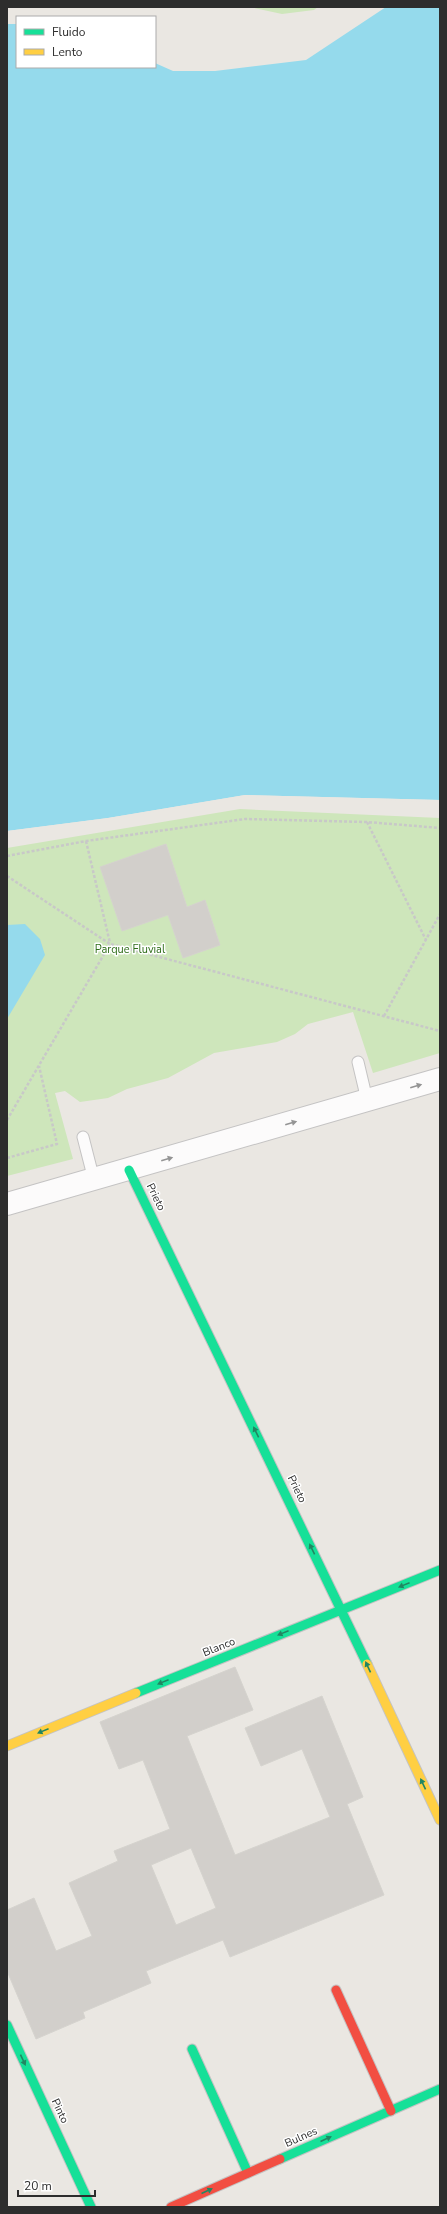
<svg xmlns="http://www.w3.org/2000/svg" width="447" height="2214" font-family="'Nunito Sans',sans-serif">
  <rect width="100%" height="100%" fill="#eae7e2"/>
  <!-- green -->
  <path fill="#cee6bb" d="M250,7H318L314,10L282,14Z
    M240,809L440,818V1053L373,1073L353,1012L308,1024L295,1034L277,1042L214,1053L168,1078L127,1089L108,1098L80,1102L65,1091L55,1093L73,1159L7,1176V848Z"/>
  <!-- water -->
  <path fill="#95daec" d="M386,7H440V800L245,795L108,818L7,831V24H17V67H155V63L173,71H215L306,60Z
    M25,924L40,939L45,955L7,1019V925Z"/>
  <!-- pier -->
  <path fill="#eae7e2" d="M245,795L440,800V802L245,797L108,820L7,833V831L108,818Z"/>
  <!-- building -->
  <path fill="#d2cfcb" stroke="#d5d3ce" fill-rule="evenodd" d="M166,844L187,907L205,900L220,945L183,958L168,915L122,931L100,867Z
    M235,1667L253,1710L187,1736L235,1855L330,1817L302,1749L261,1766L245,1728L322,1696L363,1797L347,1804L384,1895L230,1957L223,1940L146,1971L151,1983L83,2012L85,2018L36,2039L7,1971V1910L34,1898L56,1951L92,1936L69,1883L118,1861L114,1851L170,1829L143,1760L119,1769L100,1722ZM191,1848L216,1908L176,1925L151,1865Z"/>
  <g fill="none" stroke-linecap="round" stroke-linejoin="round">
    <!-- lane casing -->
    <g stroke="#c4c3c3" stroke-width="13">
      <path id="lane" d="M358,1062L367,1100
        M83,1137L94,1180"/>
    </g>
    <!-- street casing -->
    <g stroke="#c4c3c3" stroke-width="24">
      <path id="street" d="M7,1204L440,1079"/>
    </g>
    <!-- fast casing -->
    <g stroke="#c4c3c3" stroke-width="11">
      <path id="fast" d="M129,1170L367,1664
        M136,1693L440,1570
        M7,2025L91,2207
        M192,2049L248,2173
        M280,2159L440,2089"/>
    </g>
    <!-- slow casing -->
    <g stroke="#c4c3c3" stroke-width="11">
      <path id="slow" d="M367,1664L440,1820
        M7,1746L136,1693"/>
    </g>
    <!-- jam casing -->
    <g stroke="#c4c3c3" stroke-width="11">
      <path id="jam" d="M336,1990L391,2111
        M171,2207L280,2159"/>
    </g>
    <!-- path -->
    <path stroke="#c8c8c8" stroke-width="2.5" stroke-dasharray="3 2" stroke-linecap="butt" d="M367,822L426,940
      M86,841L110,943
      M7,856L86,841L245,819L367,822L440,828
      M7,876L110,944
      M384,1016L440,914
      M7,1120L110,944L440,1031
      M7,1158L57,1144L39,1066"/>
    <!-- lane -->
    <use href="#lane" stroke="#fcfbfb" stroke-width="11"/>
    <!-- street -->
    <use href="#street" stroke="#fcfbfb" stroke-width="22"/>
    <!-- fast -->
    <use href="#fast" stroke="#16e098" stroke-width="9"/>
    <!-- slow -->
    <use href="#slow" stroke="#ffcf43" stroke-width="9"/>
    <!-- jam -->
    <use href="#jam" stroke="#f24e42" stroke-width="9"/>
  </g>
  <!-- one-way arrows -->
  <defs><path id="oneway-solid" d="M-6-.8H1V-3.2L6.5 0L1 3.2V.8H-6Z"/></defs>
  <g fill="#949494">
    <use href="#oneway-solid" transform="translate(416 1086) rotate(-16)"/>
    <use href="#oneway-solid" transform="translate(291 1123) rotate(-16)"/>
    <use href="#oneway-solid" transform="translate(167 1159) rotate(-16)"/>
  </g>
  <g fill="#228662">
    <use href="#oneway-solid" transform="translate(256 1432) rotate(-116)"/>
    <use href="#oneway-solid" transform="translate(312 1549) rotate(-116)"/>
    <use href="#oneway-solid" transform="translate(404 1585) rotate(158)"/>
    <use href="#oneway-solid" transform="translate(283 1633) rotate(158)"/>
    <use href="#oneway-solid" transform="translate(368 1667) rotate(-115)"/>
    <use href="#oneway-solid" transform="translate(163 1682) rotate(158)"/>
    <use href="#oneway-solid" transform="translate(43 1731) rotate(158)"/>
    <use href="#oneway-solid" transform="translate(423 1784) rotate(-115)"/>
    <use href="#oneway-solid" transform="translate(23 2060) rotate(65)"/>
    <use href="#oneway-solid" transform="translate(326 2139) rotate(-24)"/>
    <use href="#oneway-solid" transform="translate(207 2191) rotate(-24)"/>
  </g>
  <g text-anchor="middle" dominant-baseline="central" stroke-width="3" stroke-linejoin="round" paint-order="stroke">
    <!-- park labels -->
    <g font-size="11" fill="#2e6d19" stroke="#fff">
      <text x="130" y="949">Parque Fluvial</text>
    </g>
    <!-- street labels -->
    <g font-size="11" fill="#2d2d2d" stroke="#fff">
      <text transform="translate(156 1197) rotate(64)">Prieto</text>
      <text transform="translate(297 1489) rotate(64)">Prieto</text>
      <text transform="translate(219 1647) rotate(-22)">Blanco</text>
      <text transform="translate(60 2111) rotate(65)">Pinto</text>
      <text transform="translate(301 2137) rotate(-24)">Bulnes</text>
    </g>
  </g>
  <!-- border -->
  <rect width="447" height="2214" fill="none" stroke="#2d2d2d" stroke-width="16"/>
  <!-- legend -->
  <rect x="16" y="16" width="140" height="52" fill="#ffffff" stroke="#ababab"/>
  <rect x="24" y="29" width="20" height="6" fill="#16e098" stroke="#ababab"/>
  <text x="52" y="36" font-size="12" fill="#2d2d2d">Fluido</text>
  <rect x="24" y="49" width="20" height="6" fill="#ffcf43" stroke="#ababab"/>
  <text x="52" y="56" font-size="12" fill="#2d2d2d">Lento</text>
  <!-- scale -->
  <path d="M18 2190v6h77v-6" fill="none" stroke="#2d2d2d" stroke-width="2"/>
  <text x="24" y="2190" font-size="12" fill="#2d2d2d" stroke="#ffffff" stroke-width="3" paint-order="stroke">20 m</text>
</svg>
